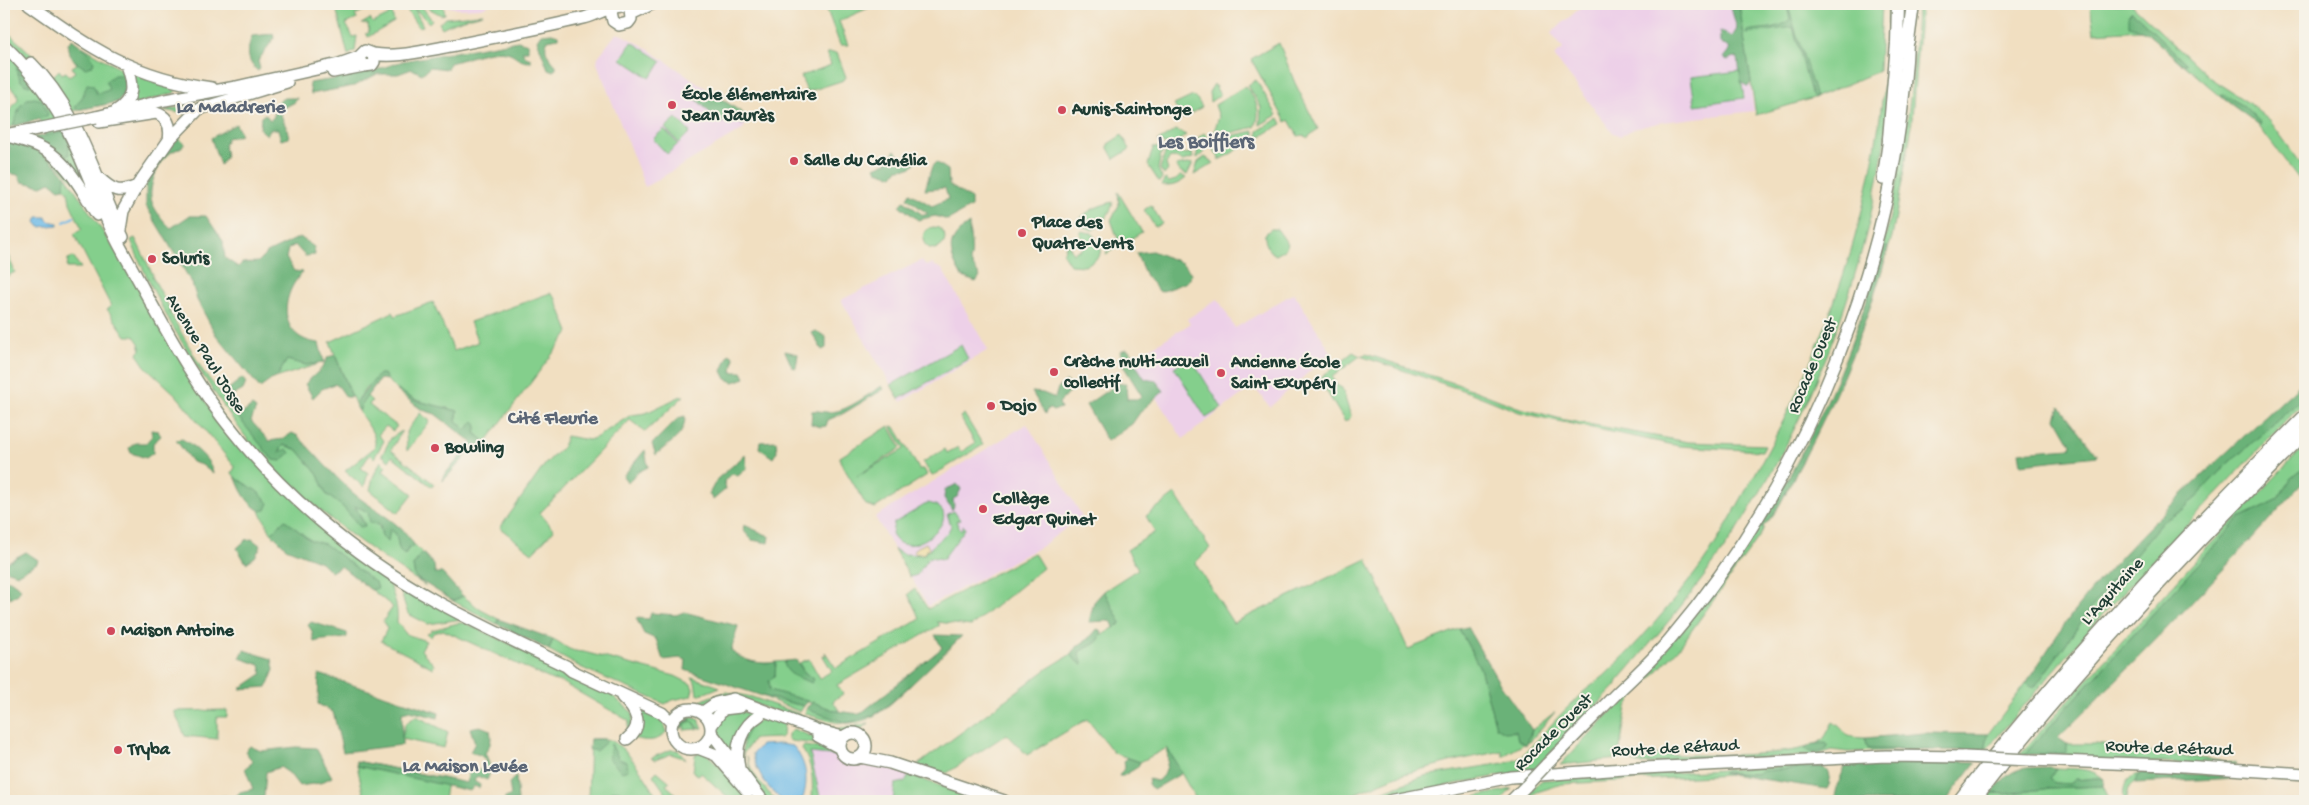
<svg xmlns="http://www.w3.org/2000/svg" width="2309" height="805" font-family="'Gochi Hand',sans-serif">
  <rect width="100%" height="100%" fill="#f7f3e8"/>
  <filter id="ink" filterUnits="userSpaceOnUse"><feTurbulence type="fractalNoise" baseFrequency=".02" numOctaves="2"/><feDisplacementMap in="SourceGraphic" scale="10" xChannelSelector="R" yChannelSelector="G"/><feConvolveMatrix kernelMatrix="1 2 1 2 8 2 1 2 1" color-interpolation-filters="sRGB"/></filter>
  <filter id="wash" filterUnits="userSpaceOnUse"><feTurbulence type="fractalNoise" baseFrequency=".0096" numOctaves="4" result="noise"/><feDisplacementMap in="SourceGraphic" scale="20" xChannelSelector="R" yChannelSelector="G"/><feGaussianBlur stdDeviation="1.12" result="paint"/><feColorMatrix in="noise" values="0 0 0 0 0 0 0 0 0 0 0 0 0 0 0 0 0 1.4 0 .05"/><feComposite in="paint" operator="in"/></filter>
  <g filter="url(#wash)">
    <rect width="100%" height="100%" fill="#f1dfc1"/>
    <!-- built -->
    <path fill="#edd0e8" d="M439,4H492L481,8L458,9Z
      M1585,4H1738L1754,111L1662,122L1633,129L1620,136L1612,132L1554,56L1563,49L1551,33Z
      M616,34H620L642,45L750,118L742,130L645,187L597,63L598,57Z
      M922,260L926,266L931,264L942,269L988,350L901,402L841,300Z
      M1294,293L1331,352L1270,407L1253,386L1183,439L1147,384L1127,362L1190,324L1187,319L1218,299L1235,328Z
      M1027,424L1082,516L1042,546L928,606L875,517Z
      M810,753L840,756L846,761L853,763L863,760L910,775L904,782L895,784L893,801H821Z"/>
    <!-- green -->
    <path fill="#84cf8c" stroke="#528660" d="M335,4H377L355,15L357,19L346,24L353,37L357,36L355,51L348,55Z
      M403,4H420L432,20L429,23L414,8L423,26L418,27Z
      M421,4L443,5L445,14L441,15Z
      M829,4H869L873,6L839,21L848,45H840L827,10Z
      M1739,4H1882L1879,71L1814,98L1756,115Z
      M1888,4H1893C1892,35 1893,67 1890,98C1876,237 1830,374 1759,494C1749,510 1740,527 1729,542C1695,591 1657,636 1618,681L1616,686L1535,769L1369,800L1368,797L1424,776L1510,762L1520,758C1541,737 1559,715 1580,695C1587,688 1596,683 1604,676C1637,645 1668,608 1696,572C1717,545 1733,513 1750,483C1835,334 1887,176 1888,4Z
      M1917,4H1921L1911,131L1892,238L1888,249L1886,246L1883,247C1902,167 1915,86 1917,4Z
      M2090,4H2131L2210,78L2247,102L2270,121L2305,169V187L2258,125L2244,112L2225,100L2146,32L2141,30L2094,33Z
      M391,8L394,22L368,37L365,34L369,33L368,24H362L363,23L370,19L373,23L389,15V9Z
      M483,14C468,18 456,20 442,28L439,23L446,18Z
      M4,29L28,51L52,77L59,70L62,74L66,72L69,76L75,72L72,67L77,64L74,60L82,46L122,70L126,80L123,95L118,102L72,111L46,76L4,35Z
      M632,42L662,61L650,78L621,59Z
      M1279,43L1295,83L1318,129L1307,138L1304,135L1298,136L1289,120L1286,122L1251,59Z
      M4,49L29,75L67,136L93,199L30,138L45,136L39,119L4,129V119L18,99L17,93L9,86H4Z
      M827,53H837L846,77L844,80L807,92L801,76L831,65Z
      M130,69L176,86V90L174,93L127,106Z
      M1740,71L1744,98L1695,105L1691,77Z
      M1256,80L1277,115L1260,125L1261,107L1248,85Z
      M1214,84L1220,95L1210,102L1209,92Z
      M1245,86C1256,99 1262,111 1255,127L1230,133L1214,131L1219,117L1215,105Z
      M1193,96L1197,99L1202,107L1182,119L1174,105Z
      M189,106V111L186,114L163,110Z
      M676,118L690,132L679,143L665,128Z
      M1279,118L1282,124L1258,138V131Z
      M664,129L678,144L667,154L653,139Z
      M1176,130L1186,135L1171,147L1158,141Z
      M1254,131V140L1220,160L1212,146L1217,135L1230,136Z
      M1204,133L1208,137C1207,148 1205,153 1197,158V139Z
      M1122,135L1130,149L1114,159L1108,148V144Z
      M1163,147L1168,148L1161,154L1158,169L1162,178L1159,182L1148,165L1153,148Z
      M1171,151L1178,154L1192,153L1193,158L1183,161L1174,157L1169,159L1166,164L1168,170L1164,175L1160,169L1165,153Z
      M1205,157L1214,163L1194,175L1198,162Z
      M49,158L65,175L127,268L213,414L385,576C392,589 399,607 397,622L406,634L426,641L421,650L434,665L433,668L381,641L387,629L383,621L393,607L285,520L271,533L258,507L232,473L235,467L176,395L145,366L137,354L141,350L139,343L134,336H126L107,309L111,306L74,234L82,229L70,203L68,191L58,182Z
      M1193,163L1187,175L1178,170L1176,166Z
      M1181,175L1186,178C1179,184 1170,188 1161,185L1165,179L1169,182L1176,180Z
      M1118,192L1142,232L1106,254L1109,245L1118,239L1111,220L1119,205Z
      M1113,202C1111,214 1102,223 1093,230L1081,226L1078,221C1087,210 1100,205 1113,202Z
      M1151,205L1162,223L1155,227L1144,210Z
      M923 238a11 11 0 1 1 22 0a11 11 0 1 1-22 0Z
      M1271,229H1277L1288,244L1285,250L1276,255C1269,252 1264,242 1265,234Z
      M1080,231L1092,233L1101,249L1099,257L1085,266L1070,265L1063,254L1066,245L1068,244L1073,253L1083,248L1079,242L1082,240Z
      M135,238L153,275L152,276L169,307H175L169,311L203,371L273,460L284,445L298,450L318,475L326,494L343,507L360,526L365,525L355,506C371,507 380,523 382,537L387,541L390,529L396,534L399,548L405,555L408,549L413,545V543L422,552L413,566L415,577L426,586C367,549 311,507 262,457C247,440 234,421 221,402C186,352 153,297 131,240Z
      M4,246L15,272L4,278Z
      M73,257L81,268H67L68,259Z
      M550,293L555,297L569,332L486,442L475,433L477,424L474,421L466,430L456,421L458,411C433,404 397,401 384,374L366,388L355,404L330,342L393,312L395,316L433,302L454,351L478,342L470,322Z
      M961,345L968,359L899,399L891,385Z
      M1353,352L1360,356L1366,354L1463,386L1517,407L1565,420L1688,442L1765,445L1762,451L1679,446L1548,419L1519,412L1474,394L1360,356L1332,377L1336,385L1342,388L1351,417L1345,422L1319,379Z
      M1190,357L1222,408L1206,418L1174,367Z
      M287,360L306,365L324,362L270,380L278,375Z
      M367,396L372,401L369,405L397,426L393,431L386,426L378,435L384,441L374,458L370,454L361,468L368,473L364,487L345,471L374,448C379,437 365,421 359,412L362,403Z
      M681,396H684L645,432L630,420L540,513L554,530L532,553L500,528L546,463L563,447L566,436L589,440L597,437L631,415L646,413Z
      M2305,396V401L2103,614L1985,751L1988,734L2026,683L2029,686L2034,688L2126,560L2134,555L2163,521L2184,510L2219,472Z
      M420,413L430,421L407,451L406,432Z
      M964,414L983,445L932,476L923,462L945,449L947,453L958,447L961,452L975,443L960,417Z
      M889,426L901,448L857,476L904,449L891,426L895,427L919,469H924L927,475L875,508L866,505L840,461V457Z
      M402,431L391,450L434,484L432,487L392,456L389,461L382,455L391,438Z
      M2305,446V467L2290,480L2277,500L2240,518L2032,746L2024,755H2019L2205,550Z
      M381,461L386,466L383,471L413,494L398,513L370,490L373,477Z
      M1175,494L1210,548L1195,563L1233,623L1367,559L1408,649L1459,629L1480,668L1496,727C1506,733 1519,731 1531,735L1532,730L1555,712L1531,740L1503,756L1502,751L1449,762L1397,776L1337,801H1197L1167,748L1140,762L1114,753L1087,719L1027,755L1007,734L947,773L916,766L1047,669L1120,624L1104,591L1138,569L1127,550L1155,532L1146,516Z
      M928,503C975,512 903,569 892,533L894,523Z
      M954,511L960,520L956,521L961,531L963,525L965,529L943,559L929,557L917,575L910,577L894,549L903,554L923,555L948,532L951,526L947,514Z
      M1761,524V527H1764L1761,534L1679,648L1633,697L1627,707L1618,759L1560,765L1614,709L1716,588Z
      M1034,553L1043,568L971,626L937,622L940,625L837,685L843,694L833,701L840,712L770,690L769,681L775,675L776,662L787,661L784,663L813,679L804,672L799,663L809,659L820,678L832,671L823,656L826,655L825,652L836,668L920,619L908,594L915,589L928,609Z
      M397,581L462,619L428,624L408,614Z
      M463,596L481,610L498,619L497,624L453,601Z
      M458,623H465L583,678L608,692L633,713L632,725L627,732L629,721L561,682L552,680L443,630L433,633L431,637L427,634L432,630Z
      M553,639C567,646 566,651 584,652L675,676L691,684L693,689L691,696L673,700L665,704L580,667L549,650Z
      M692,677L720,687L700,695L697,694L695,682Z
      M914,682C885,709 866,733 823,719C817,717 810,716 805,713L807,707L812,711L847,723L881,711Z
      M726,692L752,697L834,727L833,733L739,698L704,704H695L709,697Z
      M762,696L804,706L800,712Z
      M636,708C651,712 665,714 666,732C658,743 645,741 633,738Z
      M735,709L756,716L734,757C723,742 713,736 719,717Z
      M227,710V717H217V739L185,736L174,711Z
      M416,716L448,732L444,748L402,739L405,724Z
      M692,717L698,719L703,728H699L693,721L698,729L684,730L686,723L692,721C685,719 685,727 681,729L683,723L691,719L690,718L684,721L679,729L683,720Z
      M764,718L784,724L783,735L780,738L754,739L743,754L745,774C741,748 739,731 764,718Z
      M1833,722C1851,733 1838,737 1865,738L1868,749L1929,750L1847,752L1832,750L1818,755L1637,764L1632,761L1631,754C1669,754 1795,761 1821,741C1827,736 1829,728 1833,722Z
      M869,723L858,731L837,734L839,728L853,727Z
      M793,729L816,738L824,745L791,741L788,739V734Z
      M590,739C596,739 604,738 610,740C629,748 649,784 660,801H588Z
      M2067,744H2096L2235,763V767L2038,756V754L2066,753Z
      M803,746L835,749L840,756L810,753L821,801H809L812,799C813,780 813,765 802,749Z
      M670,750H678L686,759L671,754L655,760L651,758Z
      M700,752H705L748,796L746,801H729L730,799L701,773L698,775L693,772L695,755Z
      M747,756C750,774 765,789 777,801H766L751,775Z
      M356,761L447,779L444,801H365Z
      M1813,765L1823,767L1760,771L1759,774L1724,772L1723,773L1731,775L1562,784L1537,792L1525,801H1520L1542,780Z
      M2056,768C2073,769 2091,767 2104,779C2094,776 2086,781 2076,779L2070,784L2055,783L2050,779Z
      M657,771L670,782L666,785L675,793L673,796L679,801H671L653,775Z
      M2159,771L2179,774L2142,773L2129,788L2126,801H2124C2120,775 2138,772 2159,771Z
      M910,775L979,800L978,801H893L895,784L904,782Z
      M2103,786L2108,796V801H1985L1992,793L2006,794L2050,788Z
      M1512,789L1500,801H1453Z"/>
    <!-- forest -->
    <path fill="#6bb278" stroke="#457856" d="M1730,4H1739L1751,82L1748,87L1741,82L1738,58L1733,57L1728,60L1723,58L1730,49L1720,42V31L1732,37L1737,29Z
      M1788,6L1816,97L1814,98L1811,93L1793,27L1747,34V31C1760,28 1781,30 1790,19L1787,7Z
      M2132,11L2187,64H2182L2146,32L2129,26V14Z
      M552,33L558,35V38L548,40C542,50 549,58 556,65V69L553,71L548,69L537,40L541,34Z
      M273,34L274,38L258,61L260,69L258,71C246,62 247,49 252,36Z
      M72,39L89,52L94,62L92,66L86,68C76,64 66,54 68,43Z
      M518,41L528,44V51H522L526,57L531,59V62C518,62 519,57 510,53C493,47 467,59 450,63L447,69L430,67L422,74L412,69L398,74H377L354,86L311,94L309,83L335,79L352,72L373,71L403,61Z
      M16,67C27,68 28,76 30,85H25L20,80Z
      M114,75H124C128,86 124,94 118,102L77,110L75,107L83,96L87,84L93,85L97,94L109,90L106,81Z
      M699,90L711,92L750,118L742,125L733,113L722,123L717,120L694,97L693,93Z
      M2223,94L2244,106L2260,122L2261,125H2258C2246,114 2231,106 2220,95Z
      M35,98L42,100L48,114L46,117L13,126L20,106L27,99Z
      M284,98H297L295,102L280,110C282,121 287,125 289,138L281,140L278,129H270L267,135L260,129L261,117L265,114L270,120L274,117C274,106 275,103 284,98Z
      M236,124L241,135L227,138L224,146L226,156L220,165L211,138Z
      M64,132L69,143V155L64,158L35,140L36,137Z
      M178,137L185,144C180,149 177,149 172,152C159,160 147,187 152,202C155,211 164,222 171,228L189,216H206L223,241L225,258L238,267L242,263L258,262L267,253L300,237L314,247L315,255L305,256L295,245L288,249L286,258L294,271L303,272C279,296 278,339 319,343L324,362L306,365L287,360L278,375L260,388L216,335L197,300L192,283L146,206V184L152,168Z
      M4,142C34,144 45,153 65,175L64,188L59,189L50,182L42,186L22,182L18,175L4,172V157L7,156L10,148L4,145Z
      M895,150L898,155L916,162L910,168L898,169L893,176L877,171L875,167L889,161Z
      M936,162L948,170L949,185L971,199V207L948,220L935,216L918,220L900,206L904,201L923,215L928,214L907,198L910,193L932,206L948,199L945,188L925,190L932,166Z
      M969,224C969,237 974,249 970,261L980,277L976,282L962,277C949,254 944,241 969,224Z
      M1886,246L1888,249C1866,330 1834,403 1794,477C1785,493 1776,517 1761,528V524C1816,436 1855,346 1883,247Z
      M1152,251L1182,263L1192,274L1187,282L1160,292L1146,276L1136,253Z
      M816,331L826,337V348L822,350L812,333Z
      M1127,349L1136,356V365L1145,379L1156,381L1164,391L1141,411L1132,424L1107,441L1086,405L1117,384L1126,383L1127,399H1139L1142,396L1124,367L1120,351Z
      M785,351L798,354L796,368L792,367Z
      M729,354L734,357L732,372H742L745,378L734,382L726,379L722,371Z
      M335,355L352,397H346L339,387L335,384L322,389L313,398L305,384L322,368L328,357Z
      M379,374H384L387,380L380,379L362,403L359,412L355,404Z
      M242,378L246,383L243,390L225,400L223,397L225,392Z
      M2305,380V396L2219,472L2184,510L2163,521L2134,556L2126,560L2034,688L2029,686L2026,683C2044,657 2060,628 2080,604C2147,521 2228,452 2305,380Z
      M1067,381L1073,388L1059,403L1061,408L1053,411L1048,408L1045,414L1032,392L1043,393L1055,398L1058,388Z
      M882,386L884,389L844,413L828,420L826,426L821,427L811,424L812,411C819,410 826,413 832,412C849,410 867,395 882,386Z
      M399,390L414,400L458,411L456,421L466,430L474,421L477,424L475,433L486,442L481,449L476,445L443,481V476L473,443L435,414L422,410L397,391Z
      M252,406L256,409L251,421L269,441L283,439L292,433L298,436C316,455 333,475 352,492C370,508 404,524 414,545L408,549L404,555L399,549L396,534L390,529L388,542L382,537L380,525L370,523L368,512L355,506L365,526L360,527L343,507L326,494L318,475L298,450L284,445L279,452L287,449L290,453L281,461L273,460L238,417Z
      M2060,407L2098,456L2021,464L2019,452L2070,448L2071,444L2056,418Z
      M685,416C685,438 670,441 656,455L652,444L678,418Z
      M151,430L158,431L161,436L153,443V453L146,458L131,453L129,448L135,443H146L152,436Z
      M182,439C193,445 213,461 213,474L202,465L192,462L176,440Z
      M776,441L777,451L773,458L759,448L760,442Z
      M645,450L648,467L636,473L628,483L623,476Z
      M745,455L747,468L738,476L732,474L724,481L726,489L713,500L709,494L717,479Z
      M2305,467V480C2226,569 2143,654 2058,738L2067,744V753L2024,755L2240,518L2277,500L2290,480Z
      M236,478L257,491L269,503L266,510L260,511C247,503 241,492 236,478Z
      M957,484L961,489L957,497L953,499L954,506L952,510L944,498L945,490Z
      M285,520L310,540L325,544L376,583L378,588L371,590L341,566L331,572L321,562L286,548L271,533Z
      M744,525L769,536L768,543L752,540L743,530Z
      M252,539L261,546L255,557L246,563L237,548L246,540Z
      M26,552L38,560L37,563L18,574L8,571L4,566V564Z
      M422,552L434,565L435,573H442L463,596L453,601L415,577L413,566Z
      M10,580L21,588L18,594L10,598L4,582Z
      M1104,591L1121,623L1114,628L1112,622L1107,621L1089,622L1094,602Z
      M684,612L738,626L731,651C744,661 760,665 776,662L775,675L769,681L770,690L808,701L804,706L762,696L685,670L686,660L680,658L663,660L656,639L644,634L636,618L649,619L651,613L676,615Z
      M498,619L553,639L549,650L497,624Z
      M311,622L347,633V637C336,641 326,638 314,642L312,631L308,625Z
      M1467,627L1501,686L1532,730L1526,745L1518,740L1516,731L1504,732L1496,727L1480,668L1459,629Z
      M1097,629L1102,631C1101,644 1089,646 1079,652L1083,666L1070,655C1075,645 1090,640 1097,629Z
      M935,635L962,636L914,682L881,711L868,717L847,723L811,711L807,707L813,702L836,711L860,714L942,648Z
      M244,650L272,659L274,670L267,687L240,689L262,674L260,665L240,658Z
      M796,660L804,672L814,679L812,683C800,678 787,676 784,663L787,661Z
      M319,674L439,713L438,718L410,711L402,713V745L343,752L333,712L318,704Z
      M480,726L490,730C492,739 491,745 485,753C489,761 492,771 487,780L477,776L474,781L480,785L479,788L474,786L470,791L357,766L356,761L467,783L468,773L480,770L486,760L480,755L470,752L475,743L470,728Z
      M1924,733L1988,734L1985,751L1868,749L1865,738Z
      M590,739H603L606,742L596,751L589,749Z
      M1826,743L1828,745L1827,749C1821,753 1811,755 1805,749L1812,744Z
      M611,744L619,759L627,762L628,770L622,772L609,759Z
      M250,746L261,751L296,747L316,748L332,777L320,783L299,786L289,773L280,767L266,772L264,797L246,801H225L222,796L235,797L240,792L253,789L245,768L253,762L245,751Z
      M1167,748L1182,773L1153,790L1148,784L1149,779L1157,781C1169,772 1168,761 1167,748Z
      M1128,758L1140,762L1138,767L1123,776H1119L1125,767L1124,761Z
      M1955,761L1976,762L1946,801H1834L1838,783L1846,765Z
      M1823,767L1828,772L1830,783L1827,789L1722,773L1758,774L1760,771Z
      M2051,767L2056,768L2050,779L2055,783L2070,784L2076,779C2086,781 2094,776 2104,779L2103,786L2050,788L2006,794L1992,793C2013,766 2018,768 2051,767Z
      M2142,773L2236,775L2237,778L2135,783L2137,776Z
      M516,776L518,801H506L504,799L511,795L509,783Z
      M611,791H620L621,795L617,801H606Z"/>
    <!-- sand -->
    <path fill="#eeda9e" stroke="#868c69" d="M926,543L929,548L923,554L914,553V549Z"/>
    <!-- water -->
    <path fill="#6fbbe8" stroke="#477c8e" d="M38,217H46L48,221L58,223V225L40,227L36,222Z
      M779,744L793,746C806,762 809,778 803,798C798,799 792,802 787,801C773,800 753,766 753,753L761,745Z"/>
    <g fill="none" stroke-linecap="round" stroke-linejoin="round">
      <!-- stream -->
      <path stroke="#6fbbe8" stroke-width="2" d="M64,222L74,217"/>
    </g>
  </g>
  <g filter="url(#ink)">
    <g fill="none" stroke-linecap="round" stroke-linejoin="round">
      <!-- major casing -->
      <g stroke="#888e7a" stroke-width="14">
        <path id="major" d="M29,4C91,48 134,78 212,88
          M631,14L652,4
          M4,45C32,72 55,103 72,139C89,176 102,214 122,250C153,306 183,365 222,417C278,491 353,555 434,600C477,624 522,645 566,666L572,671L662,713L672,723
          M373,54C397,58 421,51 445,47C491,38 538,29 584,18C597,15 619,0 630,9L631,19L628,23L619,25L613,21L611,12L613,9
          M31,63C79,110 95,178 123,237
          M333,72L364,66
          M116,111C135,99 133,85 126,65
          M96,117L165,100L236,87L339,64L359,57L365,51L373,54L374,62L372,65L364,66L359,60V57
          M99,122L156,113C169,117 171,128 169,140
          M4,135C17,139 32,142 44,149C68,162 83,192 97,215
          M5,135L42,128
          M99,178C113,191 119,194 137,186
          M1883,179L1890,131
          M120,230L123,211L137,186L169,140L199,109L287,82
          M622,697C636,710 645,725 627,739
          M671 729a20 20 0 1 1 40 0a20 20 0 1 1-40 0Z
          M703,712L716,703L733,699L816,730L843,737
          M711,726L723,709L740,707
          M711,732L763,801
          M840 746a13 13 0 1 1 26 0a13 13 0 1 1-26 0Z
          M818,736L840,748
          M698,748L716,755L748,792
          M860,757L890,763L1004,801
          M2030,760L2168,765L2305,774
          M1546,765C1571,740 1595,715 1620,690C1638,673 1655,657 1670,639C1811,473 1900,249 1908,32
          M739,768C734,746 742,726 760,715
          M1389,801L1511,777L1624,769L1886,756L1965,757
          M1511,801L1526,786"/>
      </g>
      <!-- highway casing -->
      <g stroke="#888e7a" stroke-width="15">
        <path id="highway" d="M1908,41L1913,4
          M1889,139L1897,43L1898,4
          M1959,801C2064,665 2183,538 2305,416
          M1973,801C2074,670 2189,549 2305,433"/>
      </g>
      <!-- major -->
      <use href="#major" stroke="#fff" stroke-width="11"/>
      <!-- highway -->
      <use href="#highway" stroke="#fff" stroke-width="12"/>
      <!-- major-bridge casing -->
      <g stroke="#888e7a" stroke-width="14" stroke-linecap="butt">
        <path id="major-bridge" d="M42,128L96,117
          M1965,757L2030,760
          M1526,786L1546,765"/>
      </g>
      <!-- major-bridge -->
      <use href="#major-bridge" stroke="#fff" stroke-width="11"/>
    </g>
  </g>
  <!-- markers -->
  <g fill="#d1495b" stroke="#f7f3e8" stroke-width="2">
    <circle cx="672" cy="105" r="5"/>
    <circle cx="1062" cy="110" r="5"/>
    <circle cx="794" cy="161" r="5"/>
    <circle cx="1022" cy="233" r="5"/>
    <circle cx="152" cy="259" r="5"/>
    <circle cx="1054" cy="372" r="5"/>
    <circle cx="1221" cy="373" r="5"/>
    <circle cx="991" cy="406" r="5"/>
    <circle cx="435" cy="448" r="5"/>
    <circle cx="983" cy="509" r="5"/>
    <circle cx="111" cy="631" r="5"/>
    <circle cx="118" cy="750" r="5"/>
  </g>
  <g text-anchor="middle" dominant-baseline="central" stroke-width="4" stroke-linejoin="round" paint-order="stroke">
    <!-- poi labels -->
    <g font-size="18" font-weight="bold" fill="#1f3d34" stroke="#f7f3e8" text-anchor="start">
      <text x="682" y="95">École élémentaire<tspan x="682" dy="21">Jean Jaurès</tspan></text>
      <text x="1072" y="110">Aunis-Saintonge</text>
      <text x="804" y="161">Salle du Camélia</text>
      <text x="1032" y="223">Place des<tspan x="1032" dy="21">Quatre-Vents</tspan></text>
      <text x="162" y="259">Soluris</text>
      <text x="1064" y="362">Crèche multi-accueil<tspan x="1064" dy="21">collectif</tspan></text>
      <text x="1231" y="363">Ancienne École<tspan x="1231" dy="21">Saint Exupéry</tspan></text>
      <text x="1001" y="406">Dojo</text>
      <text x="445" y="448">Bowling</text>
      <text x="993" y="499">Collège<tspan x="993" dy="21">Edgar Quinet</tspan></text>
      <text x="121" y="631">Maison Antoine</text>
      <text x="128" y="750">Tryba</text>
    </g>
    <!-- street labels -->
    <g font-size="18" fill="#1f3d34" stroke="#f7f3e8">
      <text transform="translate(205 354) rotate(58)">Avenue Paul Josse</text>
      <text transform="translate(1813 366) rotate(-67)">Rocade Ouest</text>
      <text transform="translate(2113 592) rotate(-48)">L'Aquitaine</text>
      <text transform="translate(1554 733) rotate(-45)">Rocade Ouest</text>
      <text transform="translate(1675 749) rotate(-3)">Route de Rétaud</text>
      <text transform="translate(2169 749) rotate(2)">Route de Rétaud</text>
    </g>
    <!-- neighbourhood labels -->
    <g font-size="19" font-weight="bold" fill="#5b6676" stroke="#f7f3e8">
      <text x="231" y="108">La Maladrerie</text>
      <text x="553" y="419">Cité Fleurie</text>
      <text x="465" y="767">La Maison Levée</text>
    </g>
    <!-- quarter labels -->
    <g font-size="20" font-weight="bold" fill="#5b6676" stroke="#f7f3e8">
      <text x="1206" y="143">Les Boiffiers</text>
    </g>
  </g>
  <!-- margin -->
  <rect width="2309" height="805" fill="none" stroke="#f7f3e8" stroke-width="20"/>
</svg>
